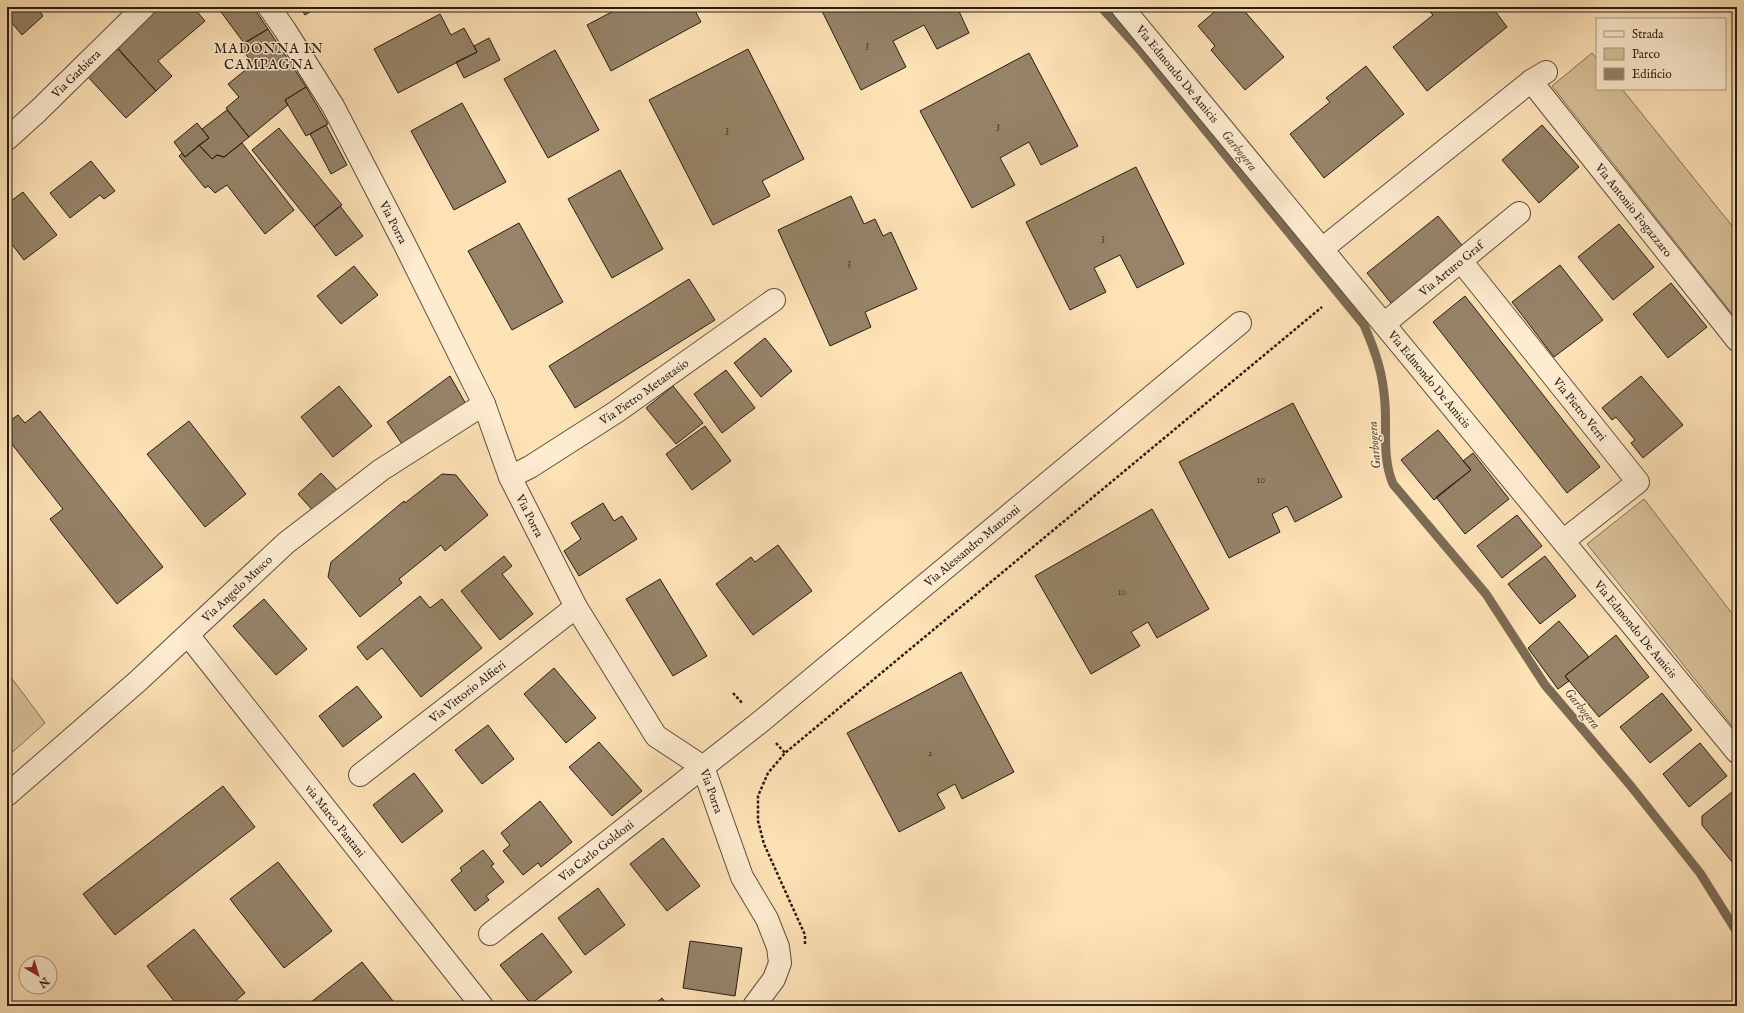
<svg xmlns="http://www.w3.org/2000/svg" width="1744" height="1013" font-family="'IM FELL English',serif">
  <rect width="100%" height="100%" fill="#fde2b6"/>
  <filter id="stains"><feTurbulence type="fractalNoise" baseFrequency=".005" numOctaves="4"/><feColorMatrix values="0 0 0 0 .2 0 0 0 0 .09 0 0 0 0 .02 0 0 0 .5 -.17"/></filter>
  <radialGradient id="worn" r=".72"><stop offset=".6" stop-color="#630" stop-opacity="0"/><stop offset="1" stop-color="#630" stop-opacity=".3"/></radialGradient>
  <!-- green -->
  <path fill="#d9c19a" stroke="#806f56" d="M1592,53L1597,59V89H1622L1737,232V320L1552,86Z
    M1644,499L1737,620V732L1587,544Z
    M7,672L45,723L7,757Z"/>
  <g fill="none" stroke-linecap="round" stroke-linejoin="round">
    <!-- stream -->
    <path stroke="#7c6b54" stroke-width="9" d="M1101,7L1140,50L1364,325C1376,353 1383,373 1385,404C1387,431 1382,458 1393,484L1486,594L1545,685L1630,785L1700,873L1737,932"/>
  </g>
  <!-- building -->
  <path fill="#968368" stroke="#271d13" d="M7,7H36L43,16L22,35L7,17Z
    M159,7H193L205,21L158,61L172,76L156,91L115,45Z
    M219,7H253L268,29L244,43L218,8Z
    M300,7H318L305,15Z
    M621,7H693L701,22L611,71L587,25Z
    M820,7H957L969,33L937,49L924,25L893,41L906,67L861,90Z
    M1220,7H1241L1284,57L1245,90L1211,50L1215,46L1198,26Z
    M1435,7H1492L1507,27L1427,91L1393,47L1433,15L1429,11Z
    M440,14L451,35L464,28L477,52L398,93L374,49Z
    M268,29L306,87L285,100L288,105L249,137L226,108L239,97L228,84L253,64L240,46Z
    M489,38L500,60L464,78L456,62L477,52L474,46Z
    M117,48L156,91L126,118L87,76Z
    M748,49L804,159L762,181L770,196L713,225L649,100Z
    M555,50L599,130L548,158L504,79Z
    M1029,53L1078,146L1041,165L1029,142L1000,158L1015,185L972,208L920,111Z
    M1366,66L1404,114L1324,178L1290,134L1330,102L1326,98Z
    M306,87L328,124L306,136L285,100Z
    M462,103L506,182L454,210L411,131Z
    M227,110L249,137L224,157L217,155L212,159L199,145L209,138L202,129Z
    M197,123L209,138L185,157L174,142Z
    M326,125L347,165L331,174L310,134Z
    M1542,125L1579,167L1539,203L1502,160Z
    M279,128L342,205L314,227L252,150Z
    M242,143L294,210L265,234L227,185L215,193L208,186L205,188L179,156L182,153L185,157L199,145L212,159L217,155L224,157Z
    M91,161L115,191L104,199L100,195L70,218L50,193Z
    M1136,167L1184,264L1137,288L1120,255L1094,268L1106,292L1070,310L1026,222Z
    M620,170L663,249L612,278L568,199Z
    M23,192L57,235L24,260L7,238V204Z
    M851,196L864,224L875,219L883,236L891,232L917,289L865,312L871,327L830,346L778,230Z
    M340,206L363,236L336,256L314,227Z
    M1438,216L1466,250L1395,308L1367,273Z
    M519,223L563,302L512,330L468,251Z
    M1619,224L1654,267L1613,300L1578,257Z
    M1560,265L1603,320L1554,357L1512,302Z
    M354,266L378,295L341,324L317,296Z
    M689,279L715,320L575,408L549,366Z
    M1671,283L1707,327L1668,358L1633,314Z
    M1465,296L1600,467L1567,493L1433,322Z
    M765,338L792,371L761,397L734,363Z
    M726,370L755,408L722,433L694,394Z
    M450,376L467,406L406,450L387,422Z
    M1641,376L1683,425L1643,458L1631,443L1635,440L1616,417L1612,420L1602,408Z
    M339,386L372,426L333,457L301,417Z
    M673,386L703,423L676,444L646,408Z
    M1293,403L1342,497L1295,522L1287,506L1272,514L1280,532L1229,558L1179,462Z
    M40,411L163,567L117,604L50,519L63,509L7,438V423L18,415L25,423Z
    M189,421L246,494L205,527L147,454Z
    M705,426L731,461L692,490L666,454Z
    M1438,430L1471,470L1434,500L1401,460Z
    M1473,453L1509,499L1465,534L1436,497L1471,470L1463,461Z
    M321,473L339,492L316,514L298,494Z
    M442,474L456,475L488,515L445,551L441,545L399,579L402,583L360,617L328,577L331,562L404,501L405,503Z
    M603,503L614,521L622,516L637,539L579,576L564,551L581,539L571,523Z
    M1152,509L1209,609L1157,638L1148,622L1131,632L1140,646L1091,674L1035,576Z
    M1517,515L1542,546L1502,578L1477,546Z
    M778,545L812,591L753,635L716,584L751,557L755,562Z
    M504,556L512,566L502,574L533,614L500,640L461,591Z
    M1545,556L1576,596L1540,624L1508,584Z
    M660,579L707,656L673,676L626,599Z
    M420,596L430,608L442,599L482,648L421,697L382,648L367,660L357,647Z
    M264,599L307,649L276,675L233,626Z
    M1559,621L1589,657L1565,676L1569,681L1558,689L1528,648Z
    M1616,635L1649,677L1599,717L1565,676Z
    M554,668L596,718L566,743L524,694Z
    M961,672L1014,772L962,799L955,784L937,794L945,808L899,832L847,733Z
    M357,686L382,717L343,747L319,716Z
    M1662,693L1692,730L1650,763L1620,727Z
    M488,725L514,759L482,784L455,750Z
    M599,742L642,791L612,816L569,767Z
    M1700,743L1727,776L1689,807L1663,774Z
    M414,773L443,811L402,843L373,805Z
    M223,786L255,827L115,935L83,894Z
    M1737,788V868L1702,825V816Z
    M540,801L572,842L541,867L538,863L523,875L503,851L510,845L501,833Z
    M663,838L700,886L667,911L630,864Z
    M483,850L494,864L491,866L504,882L486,896L489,900L475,911L451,880L462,871L460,868Z
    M278,862L332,931L284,968L230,899Z
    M598,888L625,925L585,955L558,918Z
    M194,929L245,993L229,1006H178L147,966Z
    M542,933L572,972L531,1004L500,965Z
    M690,941L742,948L735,996L683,988Z
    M362,962L397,1006H306Z
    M662,998L668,1006H652Z"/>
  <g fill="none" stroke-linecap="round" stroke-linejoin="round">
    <!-- minor casing -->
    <g stroke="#5c4e3c" stroke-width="24">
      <g id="minor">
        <path id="s1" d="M269,7L285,30L333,106L404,243L484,404L510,477L576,607L656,736L703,767L742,877L767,919L778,947L780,963L774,979L754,1006"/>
        <path id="s2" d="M1122,7L1737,752"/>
        <path id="s3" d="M1531,81L1737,340"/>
        <path id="s4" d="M7,139L38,111L144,7"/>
        <path d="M1322,249L1531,81L1546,72"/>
        <path id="s5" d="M1461,261L1638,482L1563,541"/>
        <path id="s6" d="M1384,324L1519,213"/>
        <path id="s7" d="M510,477L530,467L616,412L774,300"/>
        <path id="s8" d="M188,635L482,1006"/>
        <path id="s9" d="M360,775L576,607"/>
        <path id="s10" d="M7,795L138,681L286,543L381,470L484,404"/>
        <path id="s11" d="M490,934L759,723L1240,323"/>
      </g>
    </g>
    <!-- path -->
    <path stroke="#271d13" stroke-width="2.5" stroke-dasharray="3 2" stroke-linecap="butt" d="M733,693L743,704
      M776,743L785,753
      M805,944V935L764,844L758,821V796L768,773L785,753L1322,307"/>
    <!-- minor -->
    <use href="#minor" stroke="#feecd0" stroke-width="22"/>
  </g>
  <g text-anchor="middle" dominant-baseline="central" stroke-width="3" stroke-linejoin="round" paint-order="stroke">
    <!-- number labels -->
    <g font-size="10" fill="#433628">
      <text x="867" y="45">3</text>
      <text x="998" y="126">3</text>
      <text x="727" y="130">3</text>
      <text x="1103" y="238">3</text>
      <text x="849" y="263">3</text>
      <text x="1261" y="480">10</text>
      <text x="1122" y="592">10</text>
      <text x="930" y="753">2</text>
    </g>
    <!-- street labels -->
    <g font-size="12" fill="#271d13" stroke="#feecd0">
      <text stroke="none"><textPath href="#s4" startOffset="95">Via Garbiera</textPath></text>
      <text stroke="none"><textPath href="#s2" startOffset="87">Via Edmondo De Amicis</textPath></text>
      <text stroke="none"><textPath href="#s3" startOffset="165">Via Antonio Fogazzaro</textPath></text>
      <text stroke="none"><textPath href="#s1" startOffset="249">Via Porra</textPath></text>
      <text stroke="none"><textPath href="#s6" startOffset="87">Via Arturo Graf</textPath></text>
      <text stroke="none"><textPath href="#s2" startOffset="483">Via Edmondo De Amicis</textPath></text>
      <text stroke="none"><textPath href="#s7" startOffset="159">Via Pietro Metastasio</textPath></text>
      <text stroke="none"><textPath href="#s5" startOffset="190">Via Pietro Verri</textPath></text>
      <text stroke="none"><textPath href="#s1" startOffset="573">Via Porra</textPath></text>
      <text stroke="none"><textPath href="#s11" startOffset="619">Via Alessandro Manzoni</textPath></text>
      <text stroke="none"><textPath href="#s10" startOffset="309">Via Angelo Musco</textPath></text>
      <text stroke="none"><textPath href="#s2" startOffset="807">Via Edmondo De Amicis</textPath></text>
      <text stroke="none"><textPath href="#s9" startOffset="136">Via Vittorio Alfieri</textPath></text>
      <text stroke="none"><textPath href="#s1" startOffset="909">Via Porra</textPath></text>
      <text stroke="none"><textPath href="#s8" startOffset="237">via Marco Pantani</textPath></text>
      <text stroke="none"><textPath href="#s11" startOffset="135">Via Carlo Goldoni</textPath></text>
    </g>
    <!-- water labels -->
    <g font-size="13" font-style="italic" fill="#5f513e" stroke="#feecd0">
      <text transform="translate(1239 151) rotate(51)">Garbogera</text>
      <text transform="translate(1375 445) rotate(-95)">Garbogera</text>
      <text transform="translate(1582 709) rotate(51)">Garbogera</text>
    </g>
    <!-- quarter labels -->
    <g font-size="14" letter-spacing="1" fill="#271d13" stroke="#feecd0">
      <text x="269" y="49">MADONNA IN<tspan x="269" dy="16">CAMPAGNA</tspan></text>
    </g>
  </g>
  <!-- margin -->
  <rect width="1744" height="1013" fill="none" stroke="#fde2b6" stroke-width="24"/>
  <rect x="8" y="8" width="1728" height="997" fill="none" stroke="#271d13" stroke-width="2"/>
  <rect x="12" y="12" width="1720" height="989" fill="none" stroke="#271d13"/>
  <!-- legend -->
  <rect x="1596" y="18" width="130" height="72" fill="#feecd0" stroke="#a89984"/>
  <rect x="1604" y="31" width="20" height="6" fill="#feecd0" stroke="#a89984"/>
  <text x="1632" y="38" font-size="12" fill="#271d13">Strada</text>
  <rect x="1604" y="48" width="20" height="12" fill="#d9c19a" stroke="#a89984"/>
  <text x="1632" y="58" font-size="12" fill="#271d13">Parco</text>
  <rect x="1604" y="68" width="20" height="12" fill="#968368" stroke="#a89984"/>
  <text x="1632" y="78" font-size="12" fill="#271d13">Edificio</text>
  <!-- north arrow -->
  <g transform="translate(38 975) rotate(142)"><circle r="19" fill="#feecd0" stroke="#a89984"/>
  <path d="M0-3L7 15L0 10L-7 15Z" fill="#8f2418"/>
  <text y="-6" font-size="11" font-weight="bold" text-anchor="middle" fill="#271d13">N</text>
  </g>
  <rect width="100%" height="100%" filter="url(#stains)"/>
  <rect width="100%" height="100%" fill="url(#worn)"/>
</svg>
